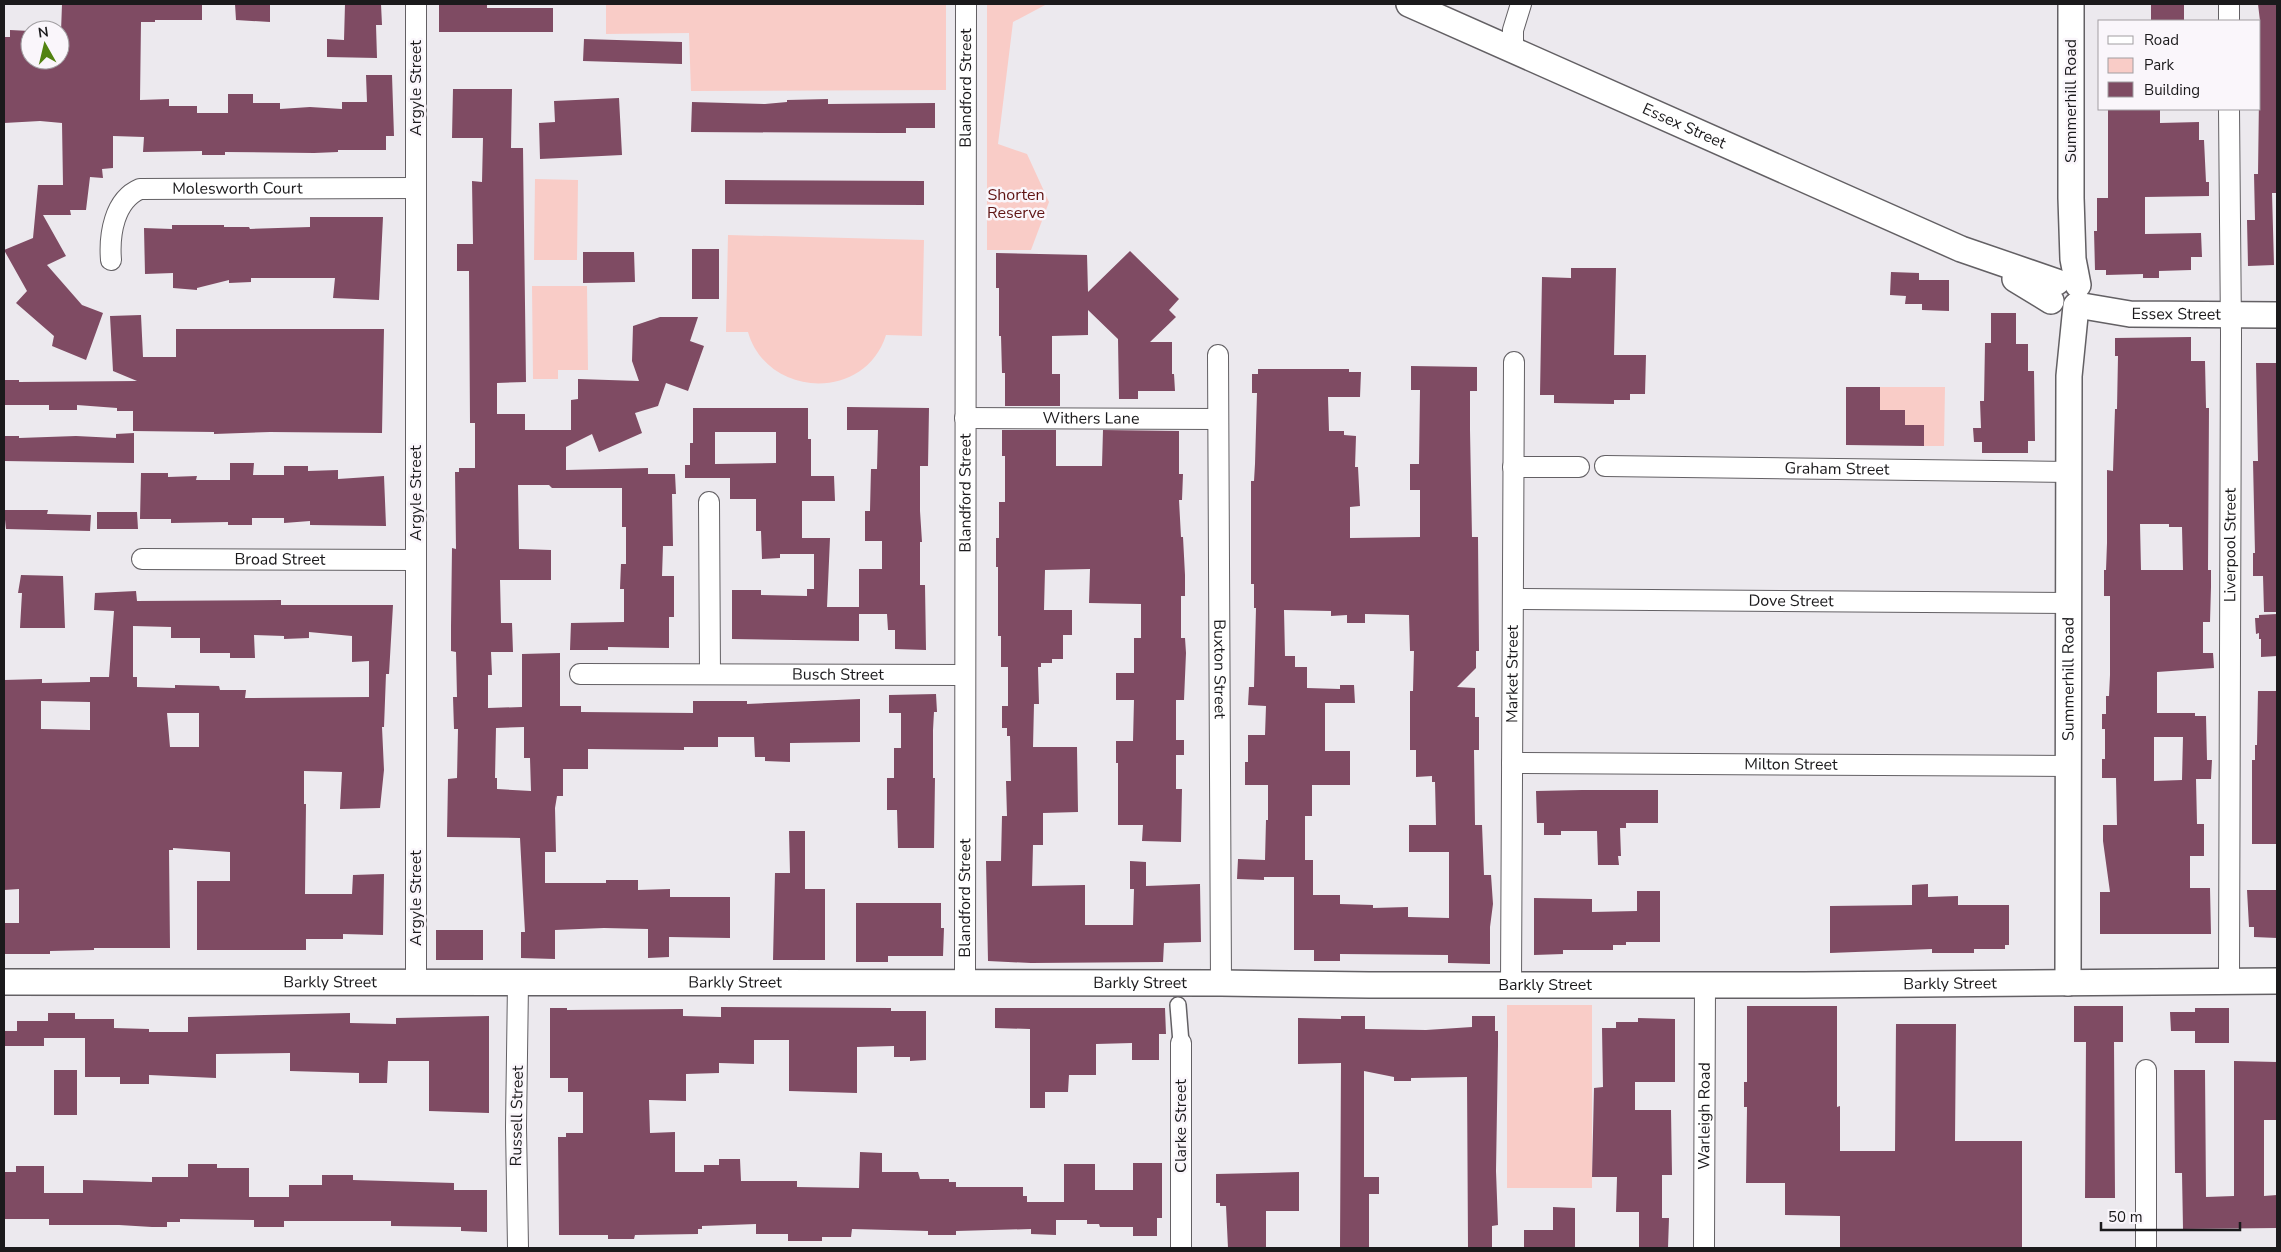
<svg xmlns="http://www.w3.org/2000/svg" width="2281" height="1252" font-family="'Nunito Sans',sans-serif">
  <rect width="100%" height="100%" fill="#ece9ee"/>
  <!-- green -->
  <path fill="#f9ccc7" d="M606,4H946V90L691,91L689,33L606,34Z
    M987,4H1047L1013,22L998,144L1027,154L1049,202L1031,250H987Z
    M535,179L578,180L577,260H534Z
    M728,235L924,240L922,336L886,335C865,402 767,398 748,332H726Z
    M532,286H587L588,370H558V379H533Z
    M1880,387H1945L1944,446H1924V425L1905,446V410H1880Z
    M1507,1005H1592V1188H1507Z"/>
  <!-- building -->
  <path fill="#7f4b63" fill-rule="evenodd" d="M62,4H202V20H155V22H141L140,100L169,99V106H197V113H228V94H253V103H280V109L310,107L342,109V102H367L366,75H392L394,136H386V150H338V152L314,153L225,152V155H202V151L143,152L144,137L113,136V168L102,169L103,178L90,177L86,210H70L71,215H43L66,256L47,265L82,305L103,313L86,360L52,346L54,336L16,303L27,291L4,250L33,238L38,185H63L62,123L40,121L4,123V37H10V30L30,31V60H60Z
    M235,4H270V22L236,20Z
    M345,4H381L382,25H376L377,58L327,57V39L344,40Z
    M439,4H487V8H553V32H439Z
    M2151,4H2184V21H2151Z
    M2258,4H2277V193H2272L2274,265L2248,266L2247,220H2255L2254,174H2258L2260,21Z
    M584,39L682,42V64L583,61Z
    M453,89H512L511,148H523L526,382L497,383V414H525V430H571V400L578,399V379L639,381L632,361L633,326L660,317H698L690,341L704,346L688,391L666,383L658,406L635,413L642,433L599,452L592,434L566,447V470L648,468V474H675L676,494H672L673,546H663L662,576H674V617H669V648L608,647V650H570L571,623L624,622V589H620L621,564H626V527H622V488H552L549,485H518L519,549L551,550V580H500L501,623H512L513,652H491L492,675H488V708L522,707V654L560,653V706H581V712L693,713V701H747V704L860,699V742L790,743V762L765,761V757H755L754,737H718V747H684V750L588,749V769H563V796H557L555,808L556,852H545V883H606V880H638V890L670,889V897H730V938L669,937V957L648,958V929L604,928L555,930V959L521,958V932H525L520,838L447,837L448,779L457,778L458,729H454L453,697H457L456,652L451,651V626L452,548L456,549L455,472H459V468H475V423H470L469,271H457V244H473L472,181L482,182L483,138H452ZM524,727V758H530L531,791L497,789V778H495L496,728Z
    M619,98L622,155L540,159L539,123L555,122L554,101Z
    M828,99V104L935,103V128H906V133H882L691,132L692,102L765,104L787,102V100Z
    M2108,109H2160V123L2199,122V140H2204L2206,182H2209V196L2145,197V234L2201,233L2202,257H2191V270L2159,271V278H2143V274L2106,275V270H2095L2094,231H2097V198H2108Z
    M725,180L924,181V205L725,204Z
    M310,217H383L379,300L333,298L335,278H251V282L229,283V280L197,288V290L173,288V273L145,274L144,228L172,229V225H224V227H249L250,229L310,227Z
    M692,249H719V299H692Z
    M1130,251L1179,299L1169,310L1176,317L1150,342H1172V374H1174L1175,391H1138V399H1119L1118,339L1088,310V335L1052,336V374H1060V406H1005V373H1002L1001,336H999V288H996V253L1087,255L1088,292Z
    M583,252H634L635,282L583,283Z
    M1571,268H1616L1614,355H1646L1645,394H1630V400H1614V404L1554,403V395H1540L1542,277L1571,278Z
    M1891,272L1919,273V280H1949V311L1922,310V304H1905L1906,296L1890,295Z
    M1991,313H2016V344H2028V371H2034L2035,441H2028V453H1982V442H1974L1973,428H1981L1980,401H1984L1985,343H1991Z
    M141,315L143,357H176V329H384L382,433L270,432L214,434V432L133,431V411H117V408L77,405V410H49V405H4V380H19V382L137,381L113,371L110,316Z
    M2191,337V361H2205L2206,408H2209L2208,570H2211V587L2210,622H2203V653H2213L2214,668L2157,672V713H2195V716H2206L2207,760H2212L2211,779H2196L2197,824H2204V856H2190V888H2210L2211,934H2100V892H2110L2103,841V825H2117L2116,778H2102V759H2105V729H2102V714H2106V696H2109L2110,675V596H2104V570H2106L2107,543V470L2113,471L2115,409H2117L2118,356H2115V338ZM2140,524H2169V527H2182L2183,570H2141ZM2154,737H2183L2182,780L2154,781Z
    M2256,363H2277V612H2264L2263,576H2253V553H2255L2253,461H2258Z
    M1411,366L1477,367V391H1470V430L1472,537H1478L1479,651H1476V668L1457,687L1475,688V717H1479V750H1474L1475,825H1482L1484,875H1491L1493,904L1490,927V964L1448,963V955L1340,954V961H1314V950H1294V877H1264V880L1237,879L1238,859L1265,860L1266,820H1268V785H1245V762H1248V735H1265L1266,706L1248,705L1249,687H1254L1256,608H1254V584H1251V481H1254L1255,464L1257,393H1252V374H1258V369H1349V372H1361L1360,397H1328L1329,431H1344V435L1356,436L1355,467H1358L1360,506L1350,507V538L1420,537V490H1410V464H1419L1420,390H1411ZM1284,610L1331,611V616L1347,615V623H1365V614L1409,615L1410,651H1414L1413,691H1410V750H1416V777L1432,776V782H1435L1436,825H1409V852H1449V918L1408,917V907L1373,908V905L1340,904V895H1313V860H1305V816H1312V785H1350V751H1325V703H1355L1354,685H1340V689L1307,688V667H1295V656H1285Z
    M1846,387H1880V410H1905V425H1924V446L1846,445Z
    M847,407L929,408L928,466H920V511L922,542H920V585H925L926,650L895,649V630H888L887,614H859V569H882V541H865V511H870L871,469H877L878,430H847Z
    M693,408H808V439H811V476H834L835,501H802V538H830L827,607H859V641L732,639V590H761V595L807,596V589H814V554H780V558L762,559L761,531H756V499H730V478H685V465H690V443H693ZM715,432H776V463L715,464Z
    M1002,430H1056V466H1102L1103,430L1179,431V474H1183L1182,500H1179L1181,537H1183L1185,575V596H1181V638H1185L1186,653L1184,700H1176V740H1184V755H1176V789H1182L1181,842L1142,841L1143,825H1118V763H1116V741H1133L1134,700H1116V673H1134V638H1141V604L1089,603L1090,569L1045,570L1044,610H1072V635H1063V659H1052V663H1041V667H1038L1039,704H1034L1033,747H1077L1078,812L1043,813V845H1033L1032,886L1085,885V925H1133L1134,889H1130V861L1146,862V886L1200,884L1201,942L1164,943L1163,962L1031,963L988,961L986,861H1001L1002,816H1007L1006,781H1011L1010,736H1007V728H1002V706H1008V667H1001V636H998V567H996V538H999V502H1005V456H1002Z
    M134,433V463L4,461V436H19V438L76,436L116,438V434Z
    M230,463H254L253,475H284V466H308V471L338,470V479L384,476L386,526L310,525V521L284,523V518H252V525H228V522L171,523V519H140L141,473H168V477L197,476L196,480H230Z
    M4,510H48L47,514L91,515L90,531L6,529Z
    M97,512H137L138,529H97Z
    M21,575L63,576L65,628H20L22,593H18Z
    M136,591L137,601L281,600V605H393L389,674H386L384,727H382L384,770L380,808L340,809L342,772L304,771V804H306L305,894H352L353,875L384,874L383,935L343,934V939H306V950H197V881H230V852L173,848V850H169L170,948H94V950L50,951V954H4V923H19V889L4,890V680L42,679V683L90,682V677H109L114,611L94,610L95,593ZM133,626L171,627V638H200V653H230V658H255L254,635L284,636V639L309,638V632L352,636V662L369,661V697L245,698L246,690H220L219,686L175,685V688L137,687V677H133ZM41,701L90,702V730L41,729ZM167,713H199V747H170Z
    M2277,614V656L2261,657V639H2259V633L2256,634L2255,618H2259V615Z
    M2258,691H2277V844H2252V760H2255V745H2257Z
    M936,694L937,712H934L933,730V778H935L934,848H898L897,810H887V778H894V748H901V713H889V695Z
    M1582,790H1658V823H1626V828H1620L1621,856H1618L1619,865H1598L1597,831H1561V835H1544V823H1537L1536,791Z
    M789,831H805V889H825V960H773L775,873H790Z
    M1928,884V897L1958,896V905H2009V945H2005V949H1974V953H1932V949L1830,953V906L1912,905V885Z
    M2247,890H2277V938L2254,937V927H2249Z
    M1637,891H1660V942H1626V945H1613V950H1563V954L1534,955V898L1592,899V912L1637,911Z
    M856,903H941V928H944L943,956H888V962H856Z
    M436,930H483V960H436Z
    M1747,1006H1837V1107L1840,1106V1151H1895L1896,1024H1956L1955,1141H2022V1248H1840V1216L1785,1215V1183H1746L1747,1107H1744V1082H1747Z
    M2074,1006H2123V1042H2114L2115,1198H2085L2086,1042H2074Z
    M721,1007L891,1008V1011H926V1060L910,1061V1057H894V1046L857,1047V1093L789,1091V1040H754V1064L719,1063V1073L686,1074V1101L649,1100L650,1133L675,1132V1172H704V1165H719V1159H740L741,1181H797V1187L859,1188L860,1152L882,1153V1172H918L920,1179H949V1182H956V1187H1023V1196H1027V1202H1064V1164H1095V1190H1133V1163H1162V1218H1157V1236H1133V1227H1100L1099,1224H1087V1220H1056V1235L1031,1234V1229L956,1231V1235H928V1231L852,1229L851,1237H822V1241H788V1234H756V1224L702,1226V1229H698V1234L635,1235L634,1239H608V1235H559L558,1137H566V1133H583V1092H568V1078H550V1008H567V1010L683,1009V1016L721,1017Z
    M995,1008H1165L1166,1034H1159V1060H1132V1043L1096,1044V1075H1069L1068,1092H1045V1108H1030V1029L995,1028Z
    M2195,1008H2229V1043H2195V1031H2171L2170,1012H2195Z
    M48,1013H75V1019H114V1028L149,1029V1032H188V1017L350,1013V1023L396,1024V1018L489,1016V1113L429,1111V1061H388L387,1083H359V1073L290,1071V1053L216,1054V1078L149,1075V1084H120V1077H85V1038H44V1046H4V1031H17V1021H48Z
    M1341,1016H1365V1029L1426,1030L1472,1027V1016H1495V1031H1498V1046L1496,1171L1498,1225L1492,1226V1248H1468L1467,1077L1411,1078V1081H1394V1077L1364,1071V1177H1379V1194H1369V1248H1340L1341,1063L1298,1064V1018L1341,1019Z
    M1638,1018L1675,1019V1082H1635V1110H1671L1672,1175H1662V1218H1669L1668,1248H1639V1212H1616L1617,1177H1592L1594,1088L1603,1087L1602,1028H1616V1022H1638Z
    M2234,1061L2277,1062V1120H2264V1196L2277,1195V1228L2183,1229L2182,1173H2175L2174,1070H2205L2206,1197L2234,1196Z
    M54,1070H77V1115H54Z
    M188,1164H217V1168H249V1197H289V1185H322V1175H353V1180L454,1183V1190H487V1232L461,1231V1227L391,1226V1221H284V1227H254V1220L180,1219V1222H167V1227H152L119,1225H49V1219H4V1172H16V1166H44V1193H83V1180L152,1182V1177H188Z
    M1299,1172V1211H1266V1248H1228L1226,1206H1220V1203H1216V1174Z
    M1553,1207L1575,1208V1248H1524V1230H1553Z"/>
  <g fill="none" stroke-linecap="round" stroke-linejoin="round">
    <!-- pedestrian casing -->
    <g stroke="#636064" stroke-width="18">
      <path id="pedestrian" d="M1178,1005L1181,1043"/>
    </g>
    <!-- minor casing -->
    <g stroke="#636064" stroke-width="22">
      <g id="minor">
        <path d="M2229,4V21"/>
        <path d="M1513,51V30L1521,4"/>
        <path id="s1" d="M111,260C109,235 114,200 140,189L416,188"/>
        <path id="s2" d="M1218,355L1221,983"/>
        <path id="s3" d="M965,418L1218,419"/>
        <path id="s4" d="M1605,466L2069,472"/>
        <path d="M1513,467H1579"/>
        <path d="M709,502L710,673"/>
        <path id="s5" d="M142,559L416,560"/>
        <path id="s6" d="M1513,599L2069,603"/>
        <path id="s7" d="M580,674L965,675"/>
        <path id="s8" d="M1512,763L2069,766"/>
        <path id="s9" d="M2229,981L2231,333L2229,109"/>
        <path d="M416,983V4"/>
        <path d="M518,983L516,1127L518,1248"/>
        <path id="s10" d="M965,983L966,4"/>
        <path id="s11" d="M1511,985L1514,362"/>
        <path d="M1181,1248V1043"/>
        <path id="s12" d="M1704,1248L1705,984"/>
        <path d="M2146,1248V1070"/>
      </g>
    </g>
    <!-- tertiary casing -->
    <g stroke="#636064" stroke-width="28">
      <g id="tertiary">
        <path id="s13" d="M1409,4L1961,249L2057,282"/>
        <path d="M2071,4V198L2073,259L2078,285"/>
        <path d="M2015,279L2051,301"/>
        <path id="s14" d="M2077,305L2130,314L2277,315"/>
        <path id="s15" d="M4,982L1221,983L1369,985H1804L2277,981"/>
        <path id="s16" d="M2068,983L2069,376L2076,306"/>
      </g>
    </g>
    <!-- pedestrian -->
    <use href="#pedestrian" stroke="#fff" stroke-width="15"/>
    <!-- minor -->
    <use href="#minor" stroke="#fff" stroke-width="20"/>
    <!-- tertiary -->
    <use href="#tertiary" stroke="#fff" stroke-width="25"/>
  </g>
  <g text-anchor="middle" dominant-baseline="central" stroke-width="5" stroke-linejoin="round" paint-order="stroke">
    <!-- street labels -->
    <g font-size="16" fill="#1b1a1c" stroke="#faf6fb">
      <text transform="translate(416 88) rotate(-90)">Argyle Street</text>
      <text stroke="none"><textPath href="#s10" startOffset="895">Blandford Street</textPath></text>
      <text transform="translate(2071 101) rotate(-90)">Summerhill Road</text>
      <text stroke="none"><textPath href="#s13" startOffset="301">Essex Street</textPath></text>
      <text stroke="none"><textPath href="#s1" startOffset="179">Molesworth Court</textPath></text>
      <text stroke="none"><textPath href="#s14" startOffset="100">Essex Street</textPath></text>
      <text stroke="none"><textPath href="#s3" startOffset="126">Withers Lane</textPath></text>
      <text stroke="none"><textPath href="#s4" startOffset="232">Graham Street</textPath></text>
      <text transform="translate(416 493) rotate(-90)">Argyle Street</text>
      <text stroke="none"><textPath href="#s10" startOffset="490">Blandford Street</textPath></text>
      <text stroke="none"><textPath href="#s9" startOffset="436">Liverpool Street</textPath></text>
      <text stroke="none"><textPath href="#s5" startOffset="138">Broad Street</textPath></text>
      <text stroke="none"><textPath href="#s6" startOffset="278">Dove Street</textPath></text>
      <text stroke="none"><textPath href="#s2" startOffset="314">Buxton Street</textPath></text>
      <text stroke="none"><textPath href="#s7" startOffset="258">Busch Street</textPath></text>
      <text stroke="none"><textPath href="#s11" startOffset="311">Market Street</textPath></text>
      <text stroke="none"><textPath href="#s16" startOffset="304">Summerhill Road</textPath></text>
      <text stroke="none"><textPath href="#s8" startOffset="279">Milton Street</textPath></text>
      <text transform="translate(416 898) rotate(-90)">Argyle Street</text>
      <text stroke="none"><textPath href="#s10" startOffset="85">Blandford Street</textPath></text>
      <text stroke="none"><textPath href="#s15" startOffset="326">Barkly Street</textPath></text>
      <text stroke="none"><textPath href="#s15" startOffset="731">Barkly Street</textPath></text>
      <text stroke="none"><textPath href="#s15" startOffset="1136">Barkly Street</textPath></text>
      <text stroke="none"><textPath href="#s15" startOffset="1946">Barkly Street</textPath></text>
      <text stroke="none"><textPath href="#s15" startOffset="1541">Barkly Street</textPath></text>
      <text transform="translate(517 1116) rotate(-89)">Russell Street</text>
      <text stroke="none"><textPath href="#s12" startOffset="132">Warleigh Road</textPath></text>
      <text transform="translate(1181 1126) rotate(-90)">Clarke Street</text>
    </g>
    <!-- park labels -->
    <g font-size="16" fill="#5e1312" stroke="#faf6fb">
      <text x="1016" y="195">Shorten<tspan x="1016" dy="18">Reserve</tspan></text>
    </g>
  </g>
  <!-- border -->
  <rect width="2281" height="1252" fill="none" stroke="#1b1a1c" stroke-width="10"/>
  <!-- legend -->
  <rect x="2098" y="20" width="162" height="90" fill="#faf6fb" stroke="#a19ea2"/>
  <rect x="2108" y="36" width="25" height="8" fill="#ffffff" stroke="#a19ea2"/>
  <text x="2144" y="45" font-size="15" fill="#1b1a1c">Road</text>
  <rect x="2108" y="58" width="25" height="15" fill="#f9ccc7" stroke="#a19ea2"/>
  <text x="2144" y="70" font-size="15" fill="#1b1a1c">Park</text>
  <rect x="2108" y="82" width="25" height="15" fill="#7f4b63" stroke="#a19ea2"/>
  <text x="2144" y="95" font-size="15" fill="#1b1a1c">Building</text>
  <!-- north arrow -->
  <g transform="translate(45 45) rotate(352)"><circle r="24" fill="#faf6fb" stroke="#a19ea2"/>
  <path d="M0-4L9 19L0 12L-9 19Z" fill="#528211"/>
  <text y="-8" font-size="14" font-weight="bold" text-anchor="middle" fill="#1b1a1c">N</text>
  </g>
  <!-- scale -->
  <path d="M2101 1222v8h139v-8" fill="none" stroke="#1b1a1c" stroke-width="2.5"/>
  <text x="2108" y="1222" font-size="15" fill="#1b1a1c" stroke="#faf6fb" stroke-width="4" paint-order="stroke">50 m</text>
</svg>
